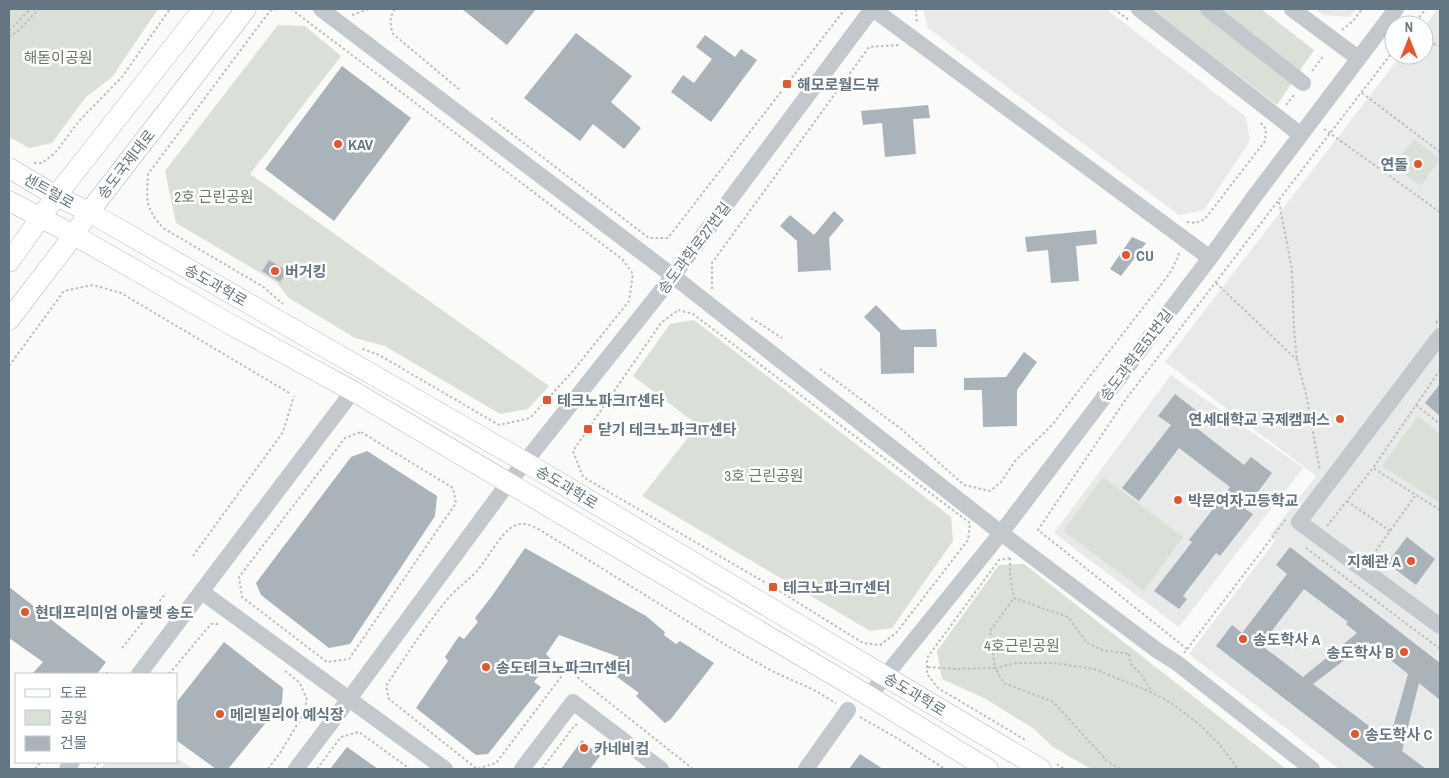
<svg xmlns="http://www.w3.org/2000/svg" width="1449" height="778" font-family="'Archivo Narrow','Noto Sans KR',sans-serif">
  <rect width="100%" height="100%" fill="#fafaf8"/>
  <!-- built -->
  <path fill="#e8e9e9" d="M923,9H1106L1246,117L1250,141L1204,210L1179,215L928,28Z
    M1316,9H1356L1349,17L1324,15Z
    M1438,9H1440V769H1339L1189,654L1275,541L1270,535L1316,476L1165,362L1401,55H1424V27Z
    M1171,375L1303,468L1179,627L1054,533Z
    M176,757L193,769H100L106,762H176Z"/>
  <!-- green -->
  <path fill="#dadfd7" d="M9,9H158L112,77L85,98L52,143L29,148L9,137Z
    M1152,9H1261L1314,50L1277,105Z
    M278,25L305,26L341,56L250,174L549,386L528,409L500,414L385,346L355,338L289,298L276,282L176,223L165,171Z
    M1414,139L1440,159L1421,186L1393,166Z
    M694,320L951,517L953,541L892,628L870,631L642,496L698,425L633,376L670,324Z
    M1418,416L1440,434V503L1382,466Z
    M1103,477L1183,537L1144,591L1063,531Z
    M1024,564L1286,769H1091L1053,747L1034,729L984,698L942,679L937,651L999,565Z"/>
  <!-- building -->
  <path fill="#aab3b9" fill-rule="evenodd" d="M462,9H536L507,45Z
    M576,33L632,76L611,102L641,128L624,149L593,124L580,141L524,98Z
    M705,35L735,57L741,49L757,60L711,122L671,92L683,75L694,83L712,59L696,47Z
    M342,66L411,118L334,221L265,169Z
    M928,105L930,118L913,119L916,154L885,157L882,123L863,125L861,111Z
    M834,211L844,220L829,238L831,270L798,272L797,241L780,226L790,215L814,235Z
    M1096,230L1097,244L1076,246L1079,281L1051,283L1048,250L1027,252L1025,237Z
    M1132,237L1146,243L1121,276L1110,269Z
    M269,260L287,271L280,282L262,271Z
    M876,305L901,330L936,329L937,347H914V373L881,374L880,333L864,317Z
    M1024,352L1037,362L1017,390V426L983,427L982,390H964V378L1006,377Z
    M1440,384V416L1425,403Z
    M1175,394L1202,415L1194,426L1244,465L1251,457L1272,473L1245,509L1253,514L1220,556L1216,553L1183,596L1187,599L1179,609L1154,591L1192,542L1189,540L1230,487L1179,448L1139,501L1122,488L1171,425L1158,416Z
    M367,451L437,496L435,516L350,644L329,648L261,595L256,583L351,457Z
    M1407,537L1435,559L1416,585L1387,563Z
    M1290,547L1440,663V700L1419,683L1402,751L1426,769H1376L1216,646L1232,625L1242,633L1287,574L1276,565ZM1304,589L1348,622L1346,624L1357,633L1303,677L1261,645ZM1368,642L1408,674L1389,741L1313,684Z
    M525,548L646,616L665,632L664,635L676,644L680,641L714,663L671,719L665,723L636,696L639,693L609,671L619,657L559,635L546,654L551,659L534,682L541,687L488,754L476,755L416,708L448,661L445,657L459,636L464,639L478,622L475,618L492,596Z
    M9,587L106,662L97,674H32L43,662L9,638Z
    M224,642L283,688L282,703L228,769H216L176,740V703Z
    M582,740L600,756L590,769H561Z
    M347,747L378,769H330Z
    M860,754L883,769H849Z"/>
  <g fill="none" stroke-linecap="round" stroke-linejoin="round">
    <!-- major casing -->
    <g stroke="#b5babe" stroke-width="21">
      <path id="major" d="M9,168L56,196L89,212L525,462L1041,769
        M9,201L74,235L228,323L353,391L869,696L988,769
        M9,262L56,196L203,9
        M9,320L74,235L89,212L246,9"/>
    </g>
    <!-- path -->
    <path stroke="#bbbfc2" stroke-width="2" stroke-dasharray="2.5 2.5" stroke-linecap="butt" d="M277,9L270,11L148,174C147,201 144,206 163,228L262,286L283,304
      M291,9L622,259L633,274L629,301L573,371L530,418L499,425L379,355L360,348
      M395,9C389,17 390,25 393,34L460,90
      M916,9L917,24
      M1114,9L1129,20
      M352,15L369,9
      M1413,25L1426,9
      M9,30L15,25L30,9
      M1342,30L1353,21L1362,9
      M9,37L17,32L39,9
      M1424,41L1440,46
      M1312,71L1324,55
      M1362,93L1440,152
      M1286,105L1294,95
      M491,118L649,238H668L845,9
      M1324,129L1440,212
      M34,163H42L55,153L79,121L122,77L170,9
      M1279,202L1292,270L1294,330L1297,360
      M1187,222L1196,223L1205,219L1265,141L1266,129L1259,121
      M1216,283L1297,360L1306,394L1320,470
      M712,289V263L869,47L899,45
      M678,310L693,314L970,523L968,540L896,633L880,645L863,643L773,587L583,477L573,451L661,323Z
      M751,318L782,338
      M1436,323L1440,317
      M9,366L64,291L93,285L121,293L291,394
      M820,369L900,428L964,485L990,491L1001,482L1015,461L1052,425L1170,273L1179,255L1178,253
      M1440,370L1373,468L1440,510
      M1416,405L1440,424
      M361,432L453,488L456,503L349,659L327,662L242,597L239,577L345,438Z
      M1347,501L1390,531
      M1327,526L1373,468
      M1306,548L1440,649
      M193,556L283,432L294,396
      M1010,558L999,560L927,658V674L938,688L1027,741
      M1010,558V575L1014,598L1068,617L1087,643L1102,650L1129,654
      M1370,559L1415,496
      M122,648L166,593
      M1187,649L1038,530L1126,399L1394,50
      M1184,653L1286,519
      M1129,654L1130,663L1140,673L1152,692
      M928,667L957,669L995,668L990,631L1014,598
      M106,674L109,670
      M169,674L211,624H220
      M860,717L900,740L945,769
      M1057,764L1065,769
      M35,769L41,762
      M94,769L99,762
      M268,769L280,753L303,715L307,700L300,683L284,670
      M317,769L341,737L359,732L410,769
      M542,769L575,725L580,724
      M693,769L567,669L496,763L477,769L389,699L386,686C405,657 424,628 446,601C455,590 466,582 476,572C488,559 497,538 512,527C521,521 531,525 540,530L729,647L774,672L812,689L836,703
      M1120,769L1107,761L1057,706L1051,701L1004,683L995,668L1017,663H1054L1094,669L1151,692L1171,703L1199,724L1220,745L1238,769"/>
    <!-- minor -->
    <path stroke="#c3c8cc" stroke-width="16" d="M321,9L673,276L1001,533L1158,651L1177,663L1312,769
      M873,9L1210,258
      M1139,9L1301,135
      M1208,9L1303,83
      M1292,9L1358,58
      M1440,336L1299,522L1440,626
      M202,592L445,769
      M139,674L353,391
      M869,696L1001,533L1210,258L1254,197L1396,9
      M67,769L72,762
      M296,769L349,699L509,482L673,276L872,9
      M522,769L573,702L661,769
      M806,769L848,710"/>
    <!-- major -->
    <use href="#major" stroke="#fff" stroke-width="20"/>
  </g>
  <!-- markers -->
  <g fill="#e4572e" stroke="#fff" stroke-width="2">
    <rect x="782" y="79" width="10" height="10" rx="2.5"/>
    <circle cx="338" cy="144" r="5"/>
    <circle cx="1418" cy="164" r="5"/>
    <circle cx="1126" cy="255" r="5"/>
    <circle cx="275" cy="271" r="5"/>
    <rect x="542" y="395" width="10" height="10" rx="2.5"/>
    <circle cx="1340" cy="419" r="5"/>
    <rect x="583" y="424" width="10" height="10" rx="2.5"/>
    <circle cx="1178" cy="500" r="5"/>
    <circle cx="1411" cy="561" r="5"/>
    <rect x="768" y="582" width="10" height="10" rx="2.5"/>
    <circle cx="25" cy="612" r="5"/>
    <circle cx="1243" cy="639" r="5"/>
    <circle cx="1404" cy="652" r="5"/>
    <circle cx="486" cy="667" r="5"/>
    <circle cx="220" cy="714" r="5"/>
    <circle cx="1355" cy="734" r="5"/>
    <circle cx="584" cy="748" r="5"/>
  </g>
  <g text-anchor="middle" dominant-baseline="central" stroke-width="5" stroke-linejoin="round" paint-order="stroke">
    <!-- park labels -->
    <g font-size="15" fill="#687a64" stroke="#fff">
      <text x="58" y="57">해돋이공원</text>
      <text x="214" y="196">2호 근린공원</text>
      <text x="764" y="475">3호 근린공원</text>
      <text x="1022" y="645">4호근린공원</text>
    </g>
    <!-- poi labels -->
    <g font-size="15" font-weight="bold" fill="#657683" stroke="#fff" text-anchor="start">
      <text x="797" y="84">해모로월드뷰</text>
      <text x="348" y="144">KAV</text>
      <text x="1408" y="164" text-anchor="end">연돌</text>
      <text x="1136" y="255">CU</text>
      <text x="285" y="271">버거킹</text>
      <text x="557" y="400">테크노파크IT센타</text>
      <text x="1330" y="419" text-anchor="end">연세대학교 국제캠퍼스</text>
      <text x="598" y="429">닫기 테크노파크IT센타</text>
      <text x="1188" y="500">박문여자고등학교</text>
      <text x="1401" y="561" text-anchor="end">지혜관 A</text>
      <text x="783" y="587">테크노파크IT센터</text>
      <text x="35" y="612">현대프리미엄 아울렛 송도</text>
      <text x="1253" y="639">송도학사 A</text>
      <text x="1394" y="652" text-anchor="end">송도학사 B</text>
      <text x="496" y="667">송도테크노파크IT센터</text>
      <text x="230" y="714">메리빌리아 예식장</text>
      <text x="1365" y="734">송도학사 C</text>
      <text x="594" y="748">카네비컴</text>
    </g>
    <!-- street labels -->
    <g font-size="15" fill="#657683" stroke="#fff">
      <text transform="translate(126 164) rotate(-52)">송도국제대로</text>
      <text transform="translate(49 191) rotate(29)">센트럴로</text>
      <text transform="translate(694 248) rotate(-53)">송도과학로27번길</text>
      <text transform="translate(216 285) rotate(30)">송도과학로</text>
      <text transform="translate(1136 355) rotate(-53)">송도과학로51번길</text>
      <text transform="translate(567 487) rotate(31)">송도과학로</text>
      <text transform="translate(915 694) rotate(31)">송도과학로</text>
    </g>
  </g>
  <!-- border -->
  <rect width="1449" height="778" fill="none" stroke="#657683" stroke-width="20"/>
  <!-- legend -->
  <rect x="15" y="673" width="162" height="90" fill="#ffffff" stroke="#c1c8cd"/>
  <rect x="25" y="689" width="25" height="8" fill="#ffffff" stroke="#c1c8cd"/>
  <text x="60" y="698" font-size="15" fill="#657683">도로</text>
  <rect x="25" y="710" width="25" height="15" fill="#dadfd7" stroke="#c1c8cd"/>
  <text x="60" y="723" font-size="15" fill="#657683">공원</text>
  <rect x="25" y="736" width="25" height="15" fill="#aab3b9" stroke="#c1c8cd"/>
  <text x="60" y="748" font-size="15" fill="#657683">건물</text>
  <!-- north arrow -->
  <g transform="translate(1409 40)"><circle r="24" fill="#ffffff" stroke="#c1c8cd"/>
  <path d="M0-4L9 19L0 12L-9 19Z" fill="#e4572e"/>
  <text y="-8" font-size="14" font-weight="bold" text-anchor="middle" fill="#657683">N</text>
  </g>
</svg>
